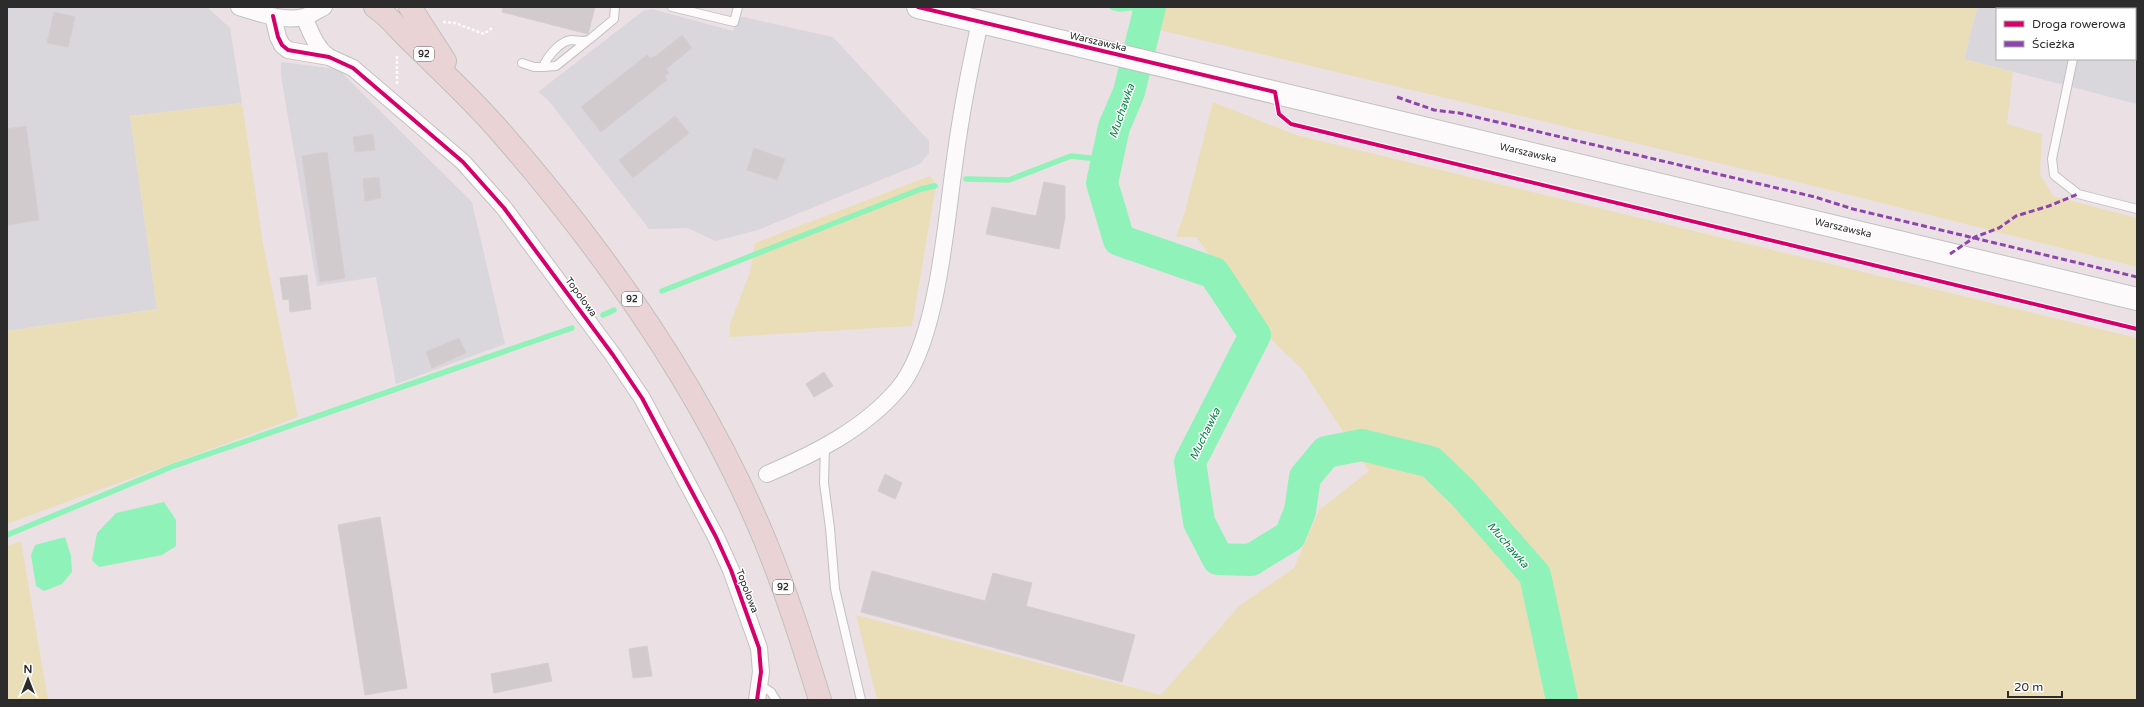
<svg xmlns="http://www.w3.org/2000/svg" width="2144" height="707" font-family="'Varela Round',sans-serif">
  <rect width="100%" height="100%" fill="#ebe1e4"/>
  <!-- industrial -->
  <path fill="#d9d7db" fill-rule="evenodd" d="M7,7H207L230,28L242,103L130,116L157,309L7,331Z
    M1977,7H2137V104L1964,59ZM1997,9H2135V59H1997Z
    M652,9L733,31L739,16L833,37L929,141V153L920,164L758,230L715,241L688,228L649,229L548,100L538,92L643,11Z
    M281,62L338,69L472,202L505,344L396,384L376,277L317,286L281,76Z"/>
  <!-- green -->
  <path fill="#eadeb9" d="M1159,7H1977L1964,59L2013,72L2007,124L2042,134L2040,174L2053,196L2137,218V267L1777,177L1155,29Z
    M1213,102L1296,135L2137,338V700H877L856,615L1161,695L1239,606L1294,568L1319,510L1369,471L1302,369L1235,305L1217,265L1196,237H1176L1185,211Z
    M242,103L263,243L298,417L7,524V331L157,309L130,116Z
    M930,176L936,185L912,326L730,337V324L750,272L755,243Z
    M21,541L48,700H7V546Z"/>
  <!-- water -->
  <path fill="#8ff2b9" d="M164,502L176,520V546L162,555L99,567L92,560L97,533L116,513Z
    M65,537L71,556L72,572L62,584L44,591L36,586L31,555L35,545Z"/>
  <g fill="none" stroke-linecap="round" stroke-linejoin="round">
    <!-- stream -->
    <path stroke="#8ff2b9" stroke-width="5.5" d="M1112,7L1120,9L1139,7
      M966,179L1009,180L1071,156L1107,160
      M662,291L921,189L935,186
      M603,315L614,310
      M7,535L171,467L572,328"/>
    <!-- river -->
    <path stroke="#8ff2b9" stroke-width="32" d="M1150,7L1129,92L1114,127L1102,183L1119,240L1214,273L1255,335L1190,462L1199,522L1218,559L1251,560L1290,536L1300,511L1305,477L1326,452L1362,445L1431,462L1463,493L1535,575L1562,700"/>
  </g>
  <!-- building -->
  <path fill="#d2cbcd" stroke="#d6cdcf" d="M503,7H595L588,34L502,12Z
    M54,12L75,17L68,47L47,43Z
    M682,35L692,48L666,69L669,73L665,76L667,80L601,132L581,107L647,55L650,58L656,56Z
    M675,116L689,133L633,178L619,160Z
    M26,126L39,220L7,225V129Z
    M373,134L375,150L355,152L353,137Z
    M754,148L785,159L777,180L747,170Z
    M327,152L345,278L320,282L302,156Z
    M379,177L381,198L365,201L363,179Z
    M1044,182L1065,186V217L1059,249L986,234L992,207L1036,216Z
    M307,275L311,309L290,312L289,299L283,300L280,278Z
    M459,338L466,353L432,368L426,352Z
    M824,372L833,386L814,397L806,384Z
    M885,474L902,483L895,499L878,491Z
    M380,517L407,688L365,695L338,525Z
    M872,571L985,601L993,573L1032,583L1026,606L1135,635L1122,682L861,612Z
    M647,646L652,676L633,678L629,649Z
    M548,663L552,681L494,693L491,674Z"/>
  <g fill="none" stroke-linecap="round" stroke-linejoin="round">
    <!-- service casing -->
    <g stroke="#c2c1c1" stroke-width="10">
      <path id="service" d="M672,7L734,22L738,7
        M2083,9V7
        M2073,59L2052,159L2054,175L2078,194L2137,209
        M522,63L534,67H543C547,57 560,41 571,40C578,40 584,43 590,39L614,19L615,7
        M543,67L556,66L586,42
        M825,446L824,483L830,528L835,589L861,700
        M760,685L771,692L776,700"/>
    </g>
    <!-- minor casing -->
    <g stroke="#c2c1c1" stroke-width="18">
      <path id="minor" d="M239,7C258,13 284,22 304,17C311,15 318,10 324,7
        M273,16L278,37L282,45L288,50L329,57L353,68L463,162L504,208L613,355L642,398L716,537L731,570L759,648L761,672L757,700
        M304,17C311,32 315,47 329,57
        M767,474C814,454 864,429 898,389C938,342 946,220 955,159C961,113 970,67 980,22"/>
    </g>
    <!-- secondary casing -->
    <g stroke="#c2c1c1" stroke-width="24">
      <path id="secondary" d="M918,7L2137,299"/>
    </g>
    <!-- primary casing -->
    <g stroke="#c1bfbf" stroke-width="24">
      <path id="primary" d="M375,7C389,16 399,30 411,41C440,70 470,97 497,128C604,250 701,386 764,538C786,591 803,645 820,700
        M410,7L445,61"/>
    </g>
    <!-- path -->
    <path stroke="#fcfafb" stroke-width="2.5" stroke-dasharray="3 2" stroke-linecap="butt" d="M443,22L455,23L484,34L492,28
      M397,84V55"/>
    <!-- service -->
    <use href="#service" stroke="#fcfafb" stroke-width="8"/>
    <!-- minor -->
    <use href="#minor" stroke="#fcfafb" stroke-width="16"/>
    <!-- secondary -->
    <use href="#secondary" stroke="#fcfafb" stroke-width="22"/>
    <!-- primary -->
    <use href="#primary" stroke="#e9d3d5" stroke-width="22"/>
    <!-- quiet -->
    <path stroke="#8e44ad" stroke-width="3" stroke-dasharray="6 3" stroke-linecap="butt" d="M1397,97L1434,110L1459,113L1815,197L1853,209L2137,277
      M1950,254L1975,237L1999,228L2016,216L2049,206L2078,194"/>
    <!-- cycleway casing -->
    <g stroke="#fff" stroke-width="6">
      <path id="cycleway" d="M918,7L1275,92L1279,114L1291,124L2137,329
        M273,16L278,37L282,45L288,50L329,57L353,68L463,162L504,208L613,355L642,398L716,537L731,570L759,648L761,672L757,700"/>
    </g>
    <!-- cycleway -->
    <use href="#cycleway" stroke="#d6006c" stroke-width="4"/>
  </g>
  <g text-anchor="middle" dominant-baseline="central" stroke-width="3" stroke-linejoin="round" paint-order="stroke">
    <!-- shield labels -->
    <g fill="#fff" stroke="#6b6b6b" stroke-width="1">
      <rect x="414" y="47" width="20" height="14" rx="3"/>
      <rect x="622" y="292" width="20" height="14" rx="3"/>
      <rect x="773" y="580" width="20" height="14" rx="3"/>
    </g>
    <g font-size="9" font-weight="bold" fill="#2c2c2c">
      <text x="424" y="54">92</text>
      <text x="632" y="299">92</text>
      <text x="783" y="587">92</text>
    </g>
    <!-- street labels -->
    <g font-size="10" fill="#2c2c2c" stroke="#fff">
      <text transform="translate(1098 42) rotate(13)">Warszawska</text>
      <text transform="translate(1528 153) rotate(13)">Warszawska</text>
      <text transform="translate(1843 228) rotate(13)">Warszawska</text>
      <text transform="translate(581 297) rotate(54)">Topolowa</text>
      <text transform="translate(747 591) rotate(69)">Topolowa</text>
    </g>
    <!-- water labels -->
    <g font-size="11" font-style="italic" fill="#048446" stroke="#fff">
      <text transform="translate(1122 111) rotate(-71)">Muchawka</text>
      <text transform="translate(1205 434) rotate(-64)">Muchawka</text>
      <text transform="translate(1508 545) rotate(49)">Muchawka</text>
    </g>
  </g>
  <!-- border -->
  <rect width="2144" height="707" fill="none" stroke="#2c2c2c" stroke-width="16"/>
  <!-- legend -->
  <rect x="1996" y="8" width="140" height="52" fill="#ffffff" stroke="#ababab"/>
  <rect x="2004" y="21" width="20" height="6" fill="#d6006c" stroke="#ababab"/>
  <text x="2032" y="28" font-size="12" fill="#2c2c2c">Droga rowerowa</text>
  <rect x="2004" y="41" width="20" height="6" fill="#8e44ad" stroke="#ababab"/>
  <text x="2032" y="48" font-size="12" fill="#2c2c2c">Ścieżka</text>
  <!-- north arrow -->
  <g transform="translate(28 679)" stroke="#ffffff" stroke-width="3" paint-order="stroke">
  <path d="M0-3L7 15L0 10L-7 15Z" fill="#2c2c2c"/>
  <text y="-6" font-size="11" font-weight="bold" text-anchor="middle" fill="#2c2c2c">N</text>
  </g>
  <!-- scale -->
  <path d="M2008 691v6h54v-6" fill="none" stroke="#2c2c2c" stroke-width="2"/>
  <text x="2014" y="691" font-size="12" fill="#2c2c2c" stroke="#ffffff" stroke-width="3" paint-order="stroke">20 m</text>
</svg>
